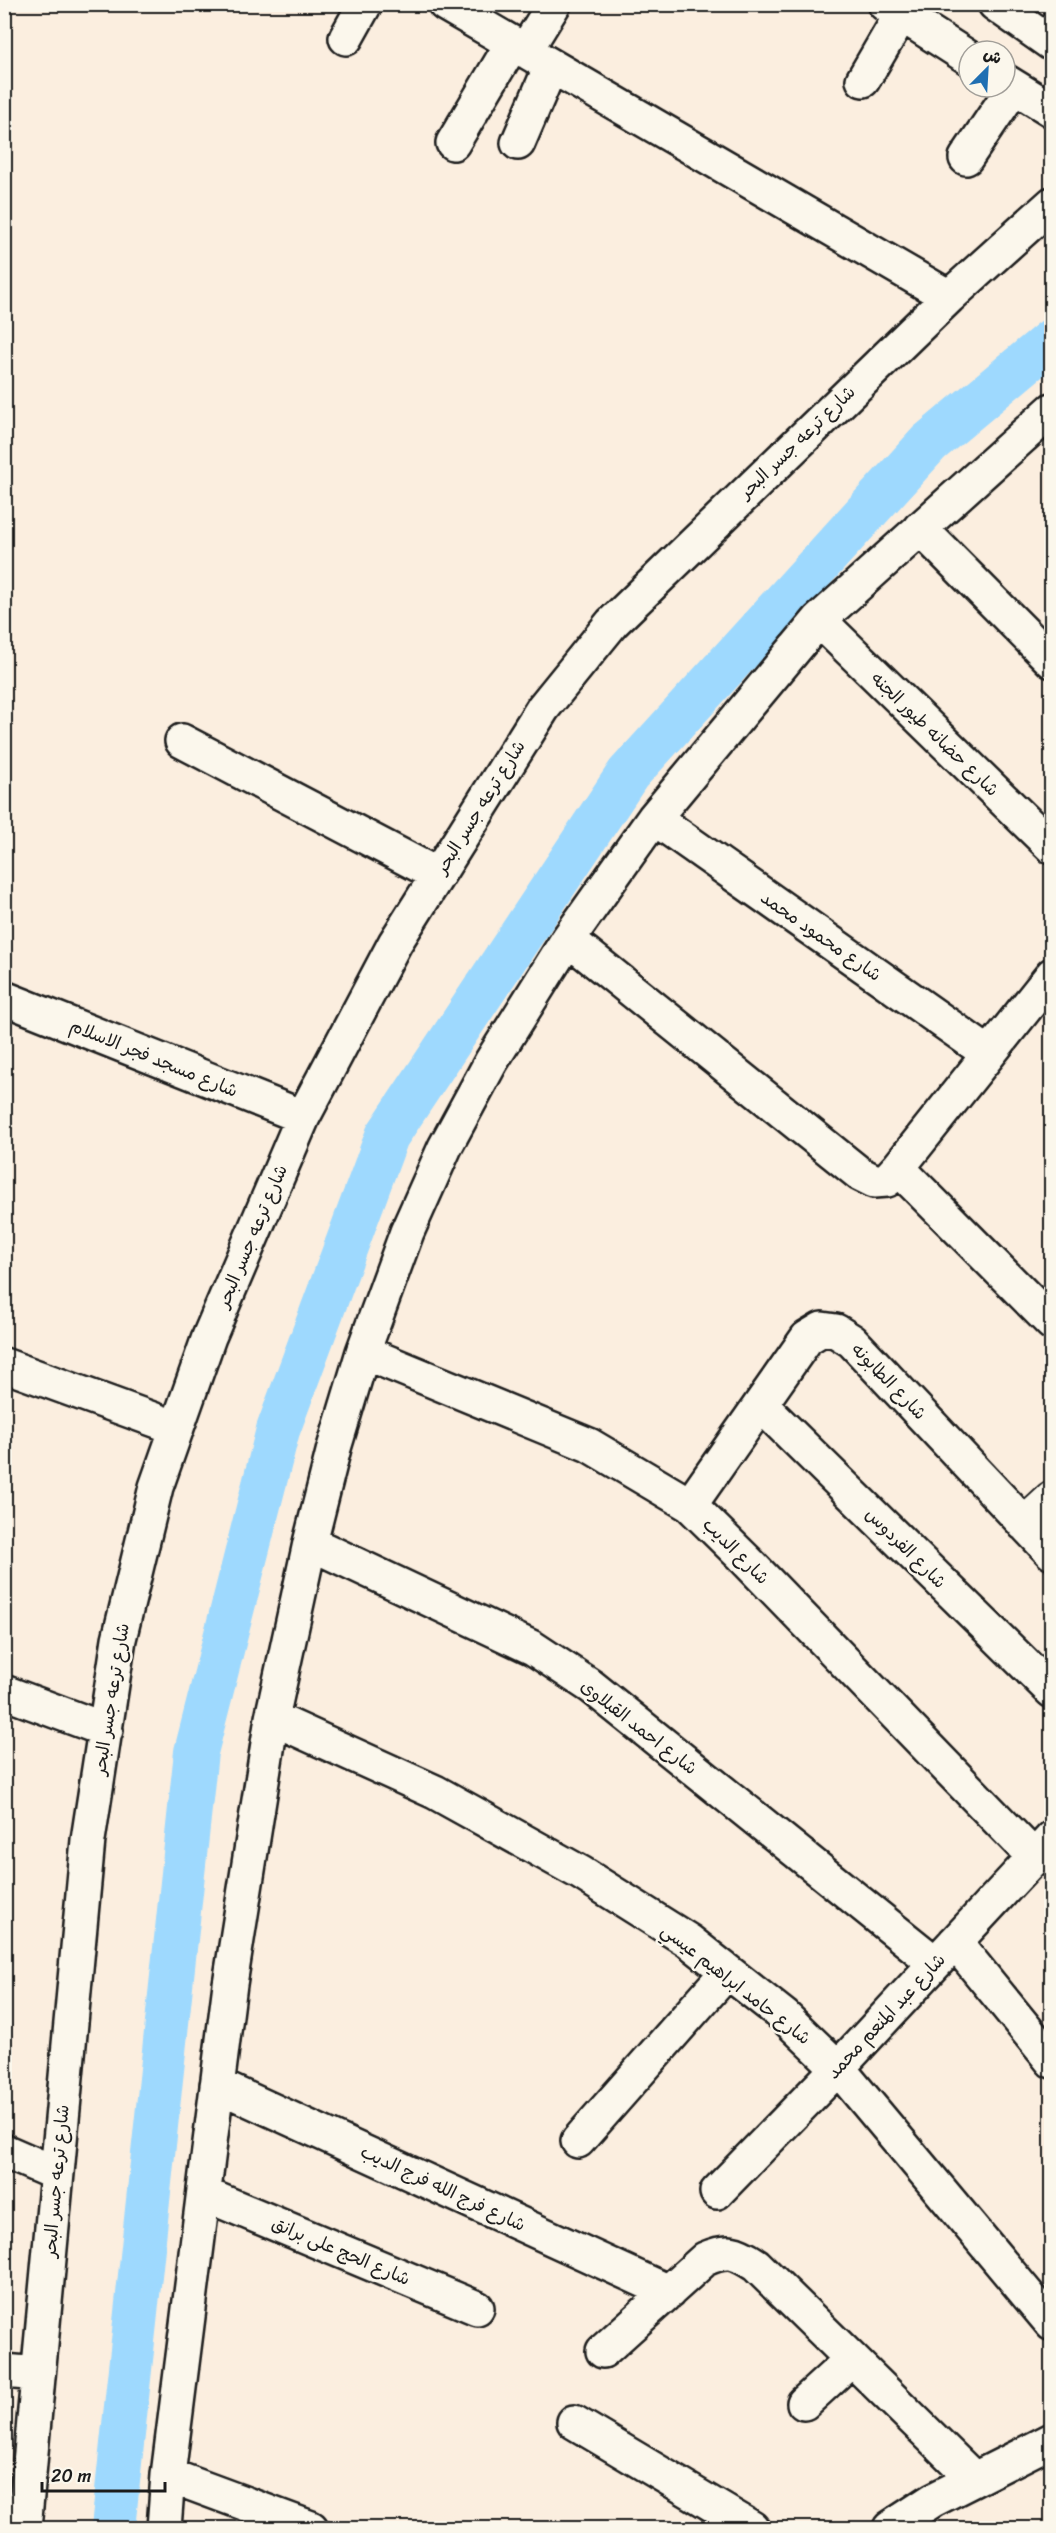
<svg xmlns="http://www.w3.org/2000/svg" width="1056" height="2533" font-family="Sriracha,'Playpen Sans Arabic',sans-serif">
  <rect width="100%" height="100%" fill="#fbeedf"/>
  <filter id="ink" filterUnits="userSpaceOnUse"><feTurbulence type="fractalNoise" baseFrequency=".0167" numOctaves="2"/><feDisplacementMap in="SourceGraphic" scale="12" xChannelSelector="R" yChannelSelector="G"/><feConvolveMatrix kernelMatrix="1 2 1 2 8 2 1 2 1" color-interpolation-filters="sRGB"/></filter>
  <g filter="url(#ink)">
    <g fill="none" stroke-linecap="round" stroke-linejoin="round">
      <!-- canal -->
      <path stroke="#9ed9fe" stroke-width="44" d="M113,2528L196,1752L278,1430L387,1136L628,774L929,443L1052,340"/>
      <!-- minor casing -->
      <g stroke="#1c1c1c" stroke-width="38">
        <path id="minor" d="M445,4L949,297
          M885,4L969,58
          M995,4L1052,44
          M346,38L365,4
          M525,51L554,4
          M863,80L901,15
          M1005,81L1052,110
          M453,143L512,44
          M518,143L551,66
          M966,158L1014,87
          M920,528L1052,661
          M819,620L1052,847
          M182,741L438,875
          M654,818L989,1054
          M568,939L860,1174L874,1181L887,1180L898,1168L1052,975
          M4,998L303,1117
          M898,1168L1052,1323
          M363,1352L589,1445L690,1505L746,1560L1034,1857
          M4,1365L177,1428
          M761,1405L1052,1691
          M690,1505L807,1338L822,1329L836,1331L852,1341L1052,1553
          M1024,1524L1052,1498
          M310,1543L533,1648L592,1687L935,1963
          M4,1692L106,1730
          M272,1718L435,1792L581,1873L689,1941L784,2016L838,2068L1052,2324
          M955,1942L1052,2061
          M217,2085L669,2292
          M578,2141L727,1972
          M4,2151L57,2174
          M717,2192L838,2068L1052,1838
          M204,2194L477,2308
          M603,2351L705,2259C728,2249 736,2252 756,2265L974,2479
          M4,2371L38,2374
          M804,2403L852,2359
          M574,2422L752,2528
          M168,2475L311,2528
          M24,2528L88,1840L119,1639L156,1487L209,1337L303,1117L395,943L543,708L612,623L949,297L1052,204
          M164,2528L168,2475L230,1984L272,1718L310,1543L334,1448L363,1352L407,1232L445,1147L491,1062L568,939L654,818L819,620L1052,410
          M890,2528L933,2500L1052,2440"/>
      </g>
      <!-- minor -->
      <use href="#minor" stroke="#fbf7ec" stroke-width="33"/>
    </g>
  </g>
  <g text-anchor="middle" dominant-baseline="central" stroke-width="5" stroke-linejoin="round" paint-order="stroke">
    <!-- street labels -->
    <g font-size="18" fill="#1c1c1c" stroke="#fbf7ec">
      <text transform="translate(797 442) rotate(-44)">شارع ترعه جسر البحر</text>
      <text transform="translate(935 734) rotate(44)">شارع حضانه طيور الجنه</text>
      <text transform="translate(480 807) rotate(-58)">شارع ترعه جسر البحر</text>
      <text transform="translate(821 936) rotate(35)">شارع محمود محمد</text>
      <text transform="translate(154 1058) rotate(22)">شارع مسجد فجر الاسلام</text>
      <text transform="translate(252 1236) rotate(-67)">شارع ترعه جسر البحر</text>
      <text transform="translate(889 1381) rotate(46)">شارع الطابونه</text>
      <text transform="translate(906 1548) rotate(45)">شارع الفردوس</text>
      <text transform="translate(736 1551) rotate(45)">شارع الديب</text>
      <text transform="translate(111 1699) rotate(-81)">شارع ترعه جسر البحر</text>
      <text transform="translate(639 1727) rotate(38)">شارع احمد القبلاوى</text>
      <text transform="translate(736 1984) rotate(38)">شارع حامد ابراهيم عيسي</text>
      <text transform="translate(886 2016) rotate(-47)">شارع عبد المنعم محمد</text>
      <text transform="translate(56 2181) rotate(-85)">شارع ترعه جسر البحر</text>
      <text transform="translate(443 2188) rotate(25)">شارع فرج الله فرج الديب</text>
      <text transform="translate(341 2251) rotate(23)">شارع الحج على برانق</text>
    </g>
  </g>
  <!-- margin -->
  <rect width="1056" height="2533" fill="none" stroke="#fbf7ec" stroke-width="24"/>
  <rect x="12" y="12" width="1032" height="2509" fill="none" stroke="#1c1c1c" stroke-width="2" filter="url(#ink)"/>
  <!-- north arrow -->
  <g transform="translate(987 69) rotate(24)"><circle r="28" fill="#fbf7ec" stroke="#a29f99" stroke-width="1.5"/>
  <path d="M0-4.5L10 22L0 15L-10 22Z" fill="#1f6fb2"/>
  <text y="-9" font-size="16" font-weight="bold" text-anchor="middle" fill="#1c1c1c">ش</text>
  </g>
  <!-- scale -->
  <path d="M42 2482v9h123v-9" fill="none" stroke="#1c1c1c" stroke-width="3"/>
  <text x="51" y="2482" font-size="18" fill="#1c1c1c" stroke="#fbf7ec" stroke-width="4.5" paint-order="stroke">20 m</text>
</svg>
